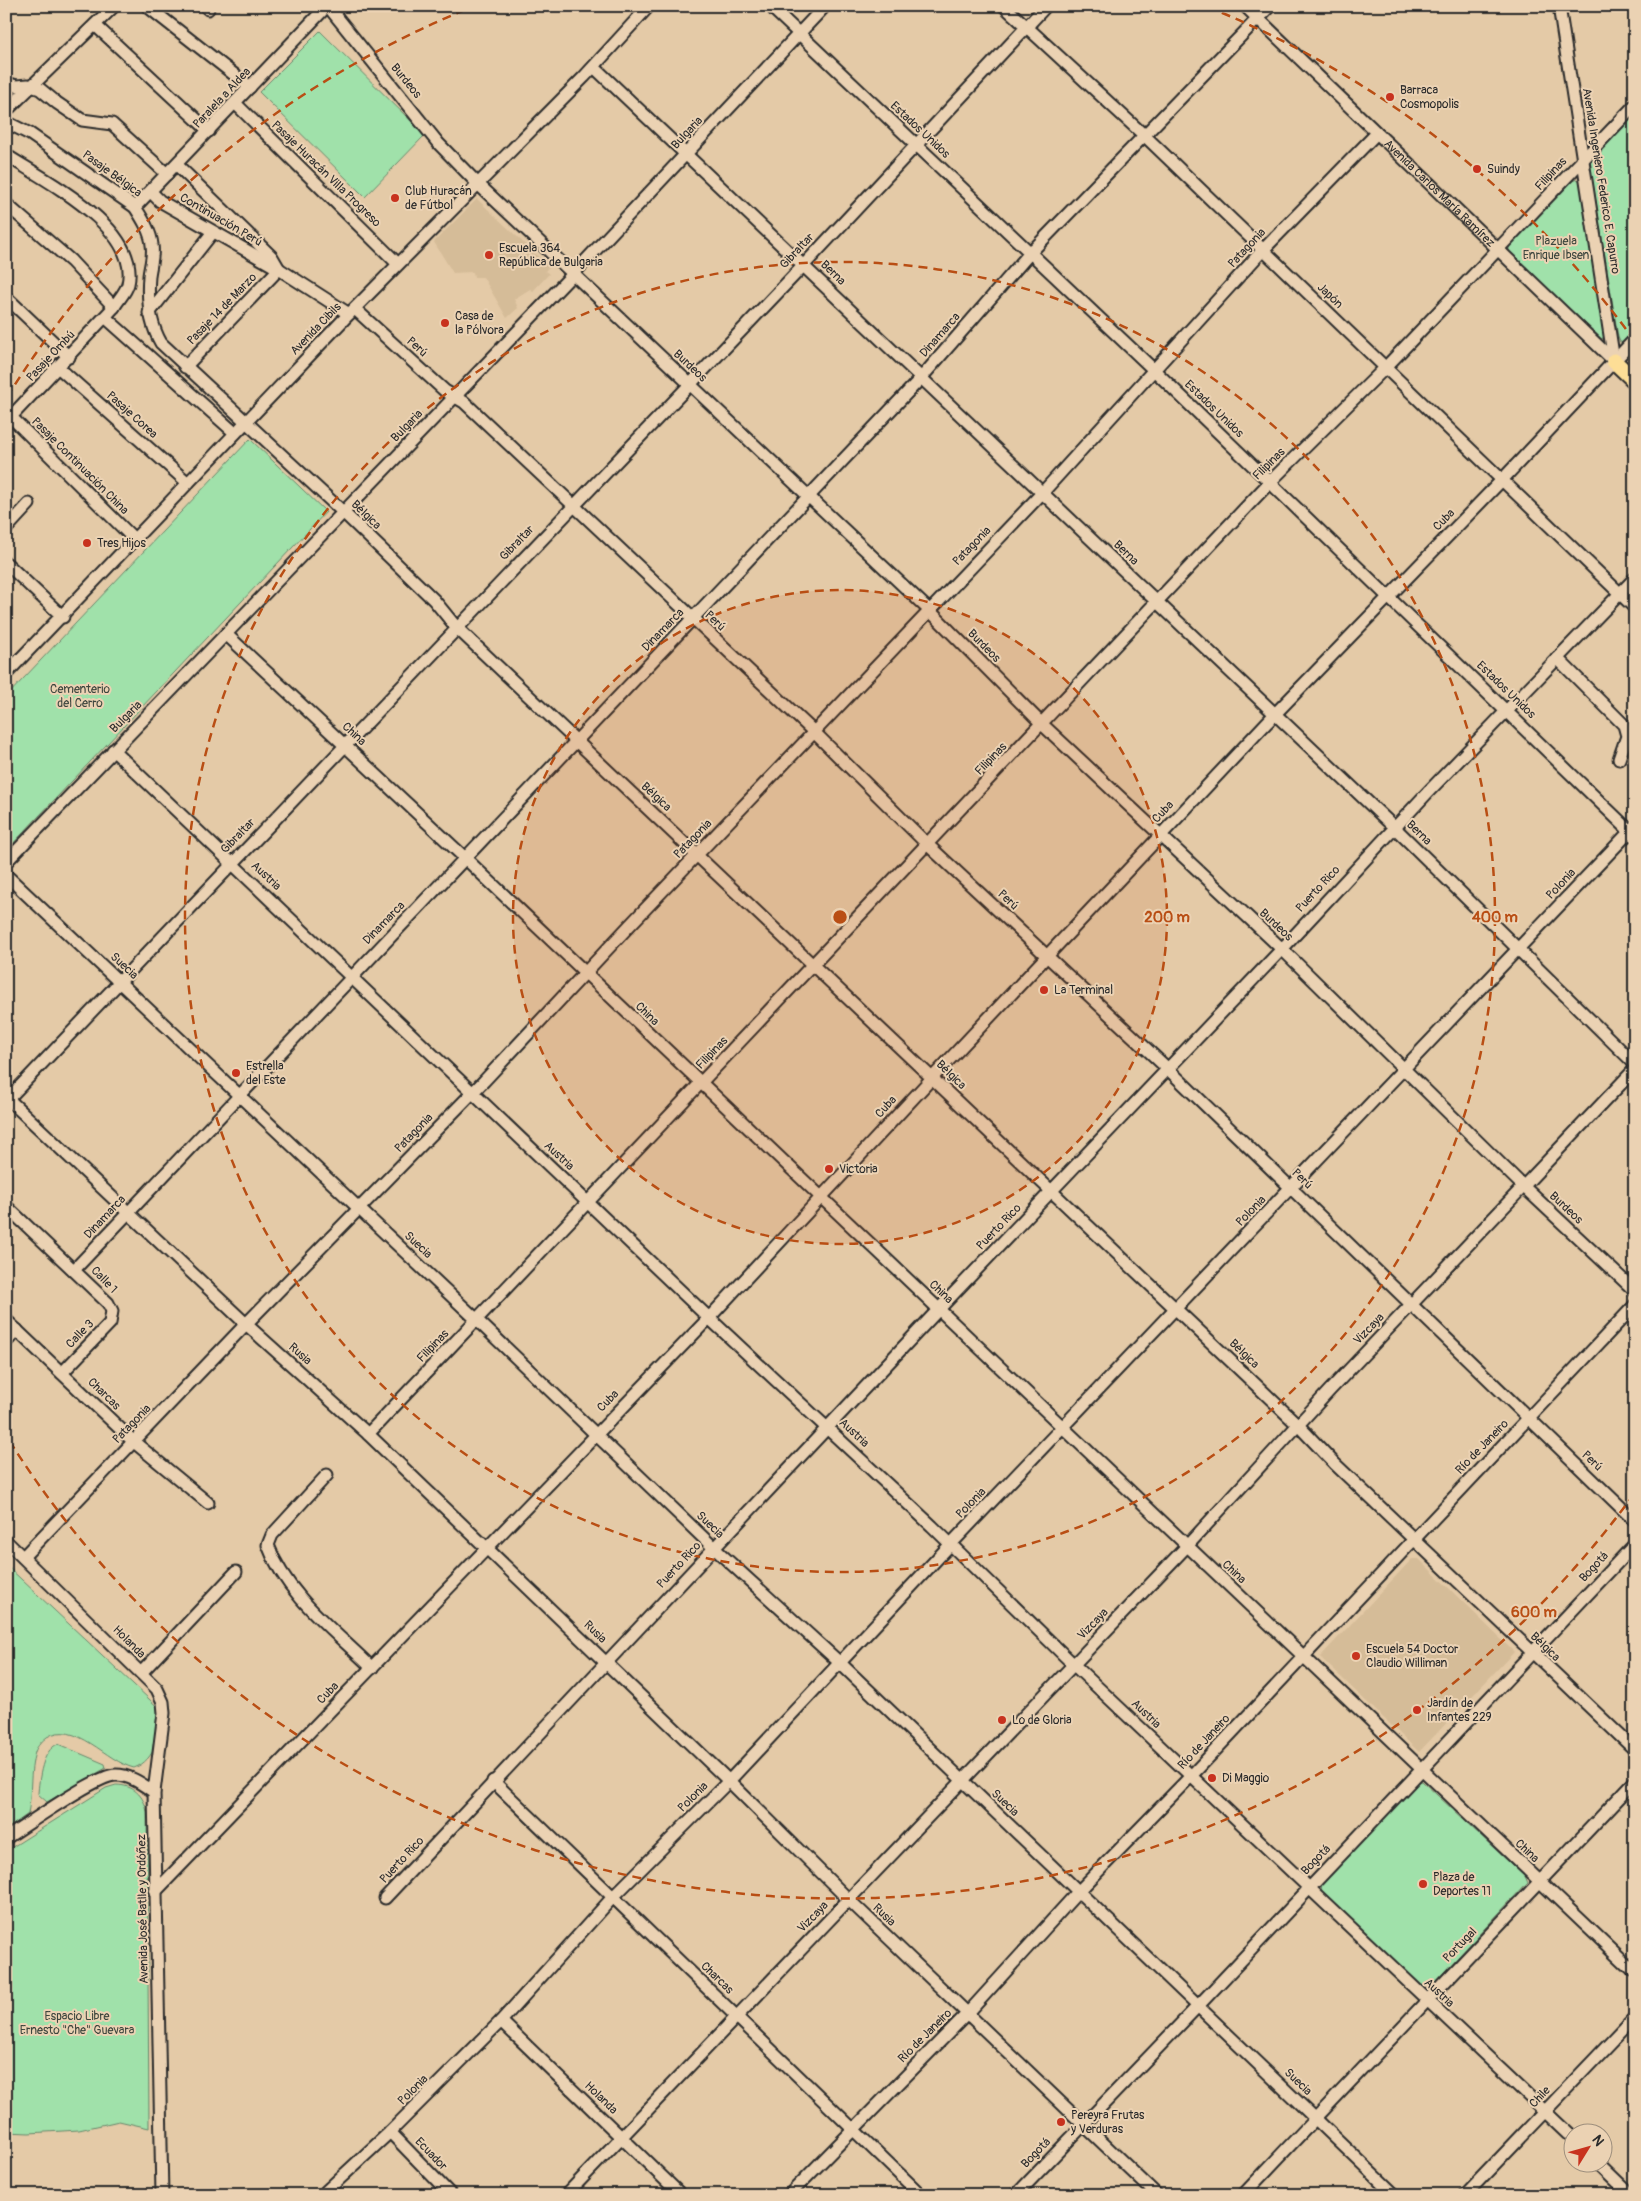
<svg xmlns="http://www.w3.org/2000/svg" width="1641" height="2201" font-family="Pangolin,sans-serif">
  <rect width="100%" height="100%" fill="#e4caa7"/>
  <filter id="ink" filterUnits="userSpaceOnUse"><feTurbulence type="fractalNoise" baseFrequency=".02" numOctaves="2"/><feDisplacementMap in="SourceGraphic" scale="10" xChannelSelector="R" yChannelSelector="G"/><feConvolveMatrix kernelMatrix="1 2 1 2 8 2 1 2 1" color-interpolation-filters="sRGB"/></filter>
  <g filter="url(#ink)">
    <!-- built -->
    <path fill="#d5bc98" d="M477,199L549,267L545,271L549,274L533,291L530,289L514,299L518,308L507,318L483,277H474L473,272L453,273L434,242Z
      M1412,1559H1419L1514,1652L1419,1752L1320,1657Z"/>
    <!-- green -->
    <path fill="#a0e1aa" stroke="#66866a" d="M320,31L425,135L365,197L259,92Z
      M1635,114V335L1625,343L1620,342L1618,337L1590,164L1591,159Z
      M1577,179L1582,182L1605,335L1602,339L1509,252V244L1515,238L1570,182Z
      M250,439L326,512L6,851V697Z
      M6,1565L165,1714C159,1734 156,1760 134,1768C107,1762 75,1719 47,1737C42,1741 37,1746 35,1752C29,1772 32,1794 28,1814L6,1830Z
      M58,1744L105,1764L106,1768L47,1802L38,1794C39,1779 42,1750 58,1744Z
      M1422,1781L1524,1876L1527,1883L1431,1986L1418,1985L1322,1895L1321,1881L1416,1783Z
      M116,1785C133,1785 144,1795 147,1812L149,2128L119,2121L79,2130L29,2133L6,2132V1851L106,1788Z"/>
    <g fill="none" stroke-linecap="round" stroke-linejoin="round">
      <!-- minor casing -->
      <g stroke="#2b2b2b" stroke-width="15">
        <g id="minor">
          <path d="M147,6L250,87"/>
          <path d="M205,6L208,9"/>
          <path d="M328,6L438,143L478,184L929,610L1043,725L1282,949L1524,1187L1635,1291"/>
          <path d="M770,6L1155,371L1635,836"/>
          <path d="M1004,6L1146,137L1635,608"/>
          <path id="s1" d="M1245,6L1614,361"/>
          <path d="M1559,6L1614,361"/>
          <path d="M95,25L209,131"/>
          <path d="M594,67L1394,827L1635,1064"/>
          <path d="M6,83L17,86L28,85L40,89L57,103L82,120L112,124L167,174"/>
          <path d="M235,103L398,264"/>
          <path d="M6,111L114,6"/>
          <path d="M6,122L30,134L135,207C142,218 151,232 152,245C154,256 150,266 149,276C147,300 149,322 161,343L343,512L434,600L456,627C737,892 1018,1158 1298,1425L1335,1464L1635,1750"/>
          <path d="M6,155C44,180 141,228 128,284C126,292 118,300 114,307L6,422"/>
          <path d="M177,165L272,257L279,269L185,367"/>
          <path d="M151,192L160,201L279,269L349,314"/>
          <path d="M6,204L71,261L114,307"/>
          <path d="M135,207L327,6"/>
          <path d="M6,297L69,357"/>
          <path d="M355,309L445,391L464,402L814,732L928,845L1168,1069L1635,1521"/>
          <path d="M149,313L213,232"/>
          <path d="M105,317L235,433"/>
          <path d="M59,368L188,483"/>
          <path d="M7,413L134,539"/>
          <path d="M6,529L29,504"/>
          <path d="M6,563L63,617"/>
          <path d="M227,635L465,858L1635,1972"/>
          <path d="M1557,658L1624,725L1627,736L1619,759"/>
          <path d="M6,674L349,314L584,77L649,6"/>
          <path d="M113,750L709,1318L932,1526L1073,1664L1574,2139"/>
          <path d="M6,862L573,274L825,6"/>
          <path d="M6,875L477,1320L714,1548L839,1662L1395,2195"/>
          <path d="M6,1097L246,1324L368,1434L729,1781L849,1900L1157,2195"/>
          <path d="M8,1099L804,265L1046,6"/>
          <path d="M6,1206L108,1303L112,1311L110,1323L62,1373"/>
          <path d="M74,1270L922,377L1030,253L1270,6"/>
          <path d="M6,1320L134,1442L208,1503"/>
          <path d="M6,1342L17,1330"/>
          <path d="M368,1434L1270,482L1385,368L1635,105"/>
          <path d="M327,1475L272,1535L268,1545C286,1595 336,1632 372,1668"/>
          <path d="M6,1541L157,1689L163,1702L164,1713L154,1792"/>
          <path d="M23,1557L246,1324L484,1081L630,925L1043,492L1262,251L1376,134"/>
          <path d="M141,1673L236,1572"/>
          <path d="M493,1781L921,2195"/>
          <path d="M6,1838C27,1825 96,1775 116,1775C130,1775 142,1784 154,1792L162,2195"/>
          <path d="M155,1892L709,1318L933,1077L1275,714L1502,480L1635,339"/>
          <path d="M385,1898L939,1309L1282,949L1429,791L1635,578"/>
          <path d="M501,2021L681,2195"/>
          <path d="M390,2132L451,2195"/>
          <path d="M1599,2164L1631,2195"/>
          <path d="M322,2195L390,2132L501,2021L613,1897L729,1781L950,1545L1635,826"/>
          <path d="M566,2195L1187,1546L1330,1390L1635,1069"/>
          <path d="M789,2195L967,2014L1077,1893L1191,1776L1635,1305"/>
          <path d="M1016,2195L1198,2006L1635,1544"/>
          <path d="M1243,2195L1635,1781"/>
          <path d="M1465,2195L1635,2017"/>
        </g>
      </g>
      <!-- major casing -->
      <g stroke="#2b2b2b" stroke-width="19">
        <path id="major" d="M1614,361L1635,381"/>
      </g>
      <!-- minor -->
      <use href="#minor" stroke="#ebd2b3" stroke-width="11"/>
      <!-- major -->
      <use href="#major" stroke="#fdde96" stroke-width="15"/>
    </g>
  </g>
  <!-- distance rings -->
  <circle cx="840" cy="917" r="327" fill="#b94e14" fill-opacity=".12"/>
  <g fill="none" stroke="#b94e14" stroke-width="2.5" stroke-dasharray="9 6">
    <circle cx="840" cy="917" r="327"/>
    <circle cx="840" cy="917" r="655"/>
    <path d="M1634 1494A982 982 0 0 1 7 1437M7 397A982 982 0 0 1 472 7M1208 7A982 982 0 0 1 1634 340"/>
  </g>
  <!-- markers -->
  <g fill="#c8321e" stroke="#ebd2b3" stroke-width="2">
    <circle cx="1390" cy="97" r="5"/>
    <circle cx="1477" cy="169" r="5"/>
    <circle cx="395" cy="198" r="5"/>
    <circle cx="489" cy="255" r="5"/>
    <circle cx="445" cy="323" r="5"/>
    <circle cx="87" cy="543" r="5"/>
    <circle cx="1044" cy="990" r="5"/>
    <circle cx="236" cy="1073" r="5"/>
    <circle cx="829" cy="1169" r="5"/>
    <circle cx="1356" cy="1656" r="5"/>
    <circle cx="1417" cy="1710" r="5"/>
    <circle cx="1002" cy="1720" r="5"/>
    <circle cx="1212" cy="1778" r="5"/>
    <circle cx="1423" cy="1884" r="5"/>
    <circle cx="1061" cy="2122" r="5"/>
  </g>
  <g text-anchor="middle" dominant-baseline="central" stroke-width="4" stroke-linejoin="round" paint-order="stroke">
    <!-- street labels -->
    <g font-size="12" fill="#2b2b2b" stroke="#ebd2b3">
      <text transform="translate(406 81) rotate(51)">Burdeos</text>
      <text transform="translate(222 98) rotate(-47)">Paralela a Aldea</text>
      <text transform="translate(920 130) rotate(43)">Estados Unidos</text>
      <text transform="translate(687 133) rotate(-47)">Bulgaria</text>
      <text transform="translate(112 174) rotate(36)">Pasaje Bélgica</text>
      <text transform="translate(326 174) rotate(44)">Pasaje Huracán Villa Progreso</text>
      <text transform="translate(1551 174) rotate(-47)">Filipinas</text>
      <text transform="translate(1601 181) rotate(81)">Avenida Ingeniero Federico E. Capurro</text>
      <text stroke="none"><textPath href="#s1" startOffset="270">Avenida Carlos María Ramírez</textPath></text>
      <text transform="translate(221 220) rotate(30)">Continuación Perú</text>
      <text transform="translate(1247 248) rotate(-47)">Patagonia</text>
      <text transform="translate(797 251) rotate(-47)">Gibraltar</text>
      <text transform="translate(833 273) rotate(44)">Berna</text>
      <text transform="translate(1330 296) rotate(44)">Japón</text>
      <text transform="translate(222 309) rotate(-46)">Pasaje 14 de Marzo</text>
      <text transform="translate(316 329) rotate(-46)">Avenida Cibils</text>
      <text transform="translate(940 335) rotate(-49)">Dinamarca</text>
      <text transform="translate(417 347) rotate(42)">Perú</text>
      <text transform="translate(51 356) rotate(-47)">Pasaje Ombú</text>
      <text transform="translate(690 366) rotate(43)">Burdeos</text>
      <text transform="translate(1214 409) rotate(44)">Estados Unidos</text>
      <text transform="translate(132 415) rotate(42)">Pasaje Corea</text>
      <text transform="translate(407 426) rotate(-46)">Bulgaria</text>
      <text transform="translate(1269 464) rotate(-45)">Filipinas</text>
      <text transform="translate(80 466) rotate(45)">Pasaje Continuación China</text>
      <text transform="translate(366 515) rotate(44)">Bélgica</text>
      <text transform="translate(1444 520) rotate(-45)">Cuba</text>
      <text transform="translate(517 543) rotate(-46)">Gibraltar</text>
      <text transform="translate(972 546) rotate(-46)">Patagonia</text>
      <text transform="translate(1126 553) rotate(44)">Berna</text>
      <text transform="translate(715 621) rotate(43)">Perú</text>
      <text transform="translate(663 630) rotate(-46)">Dinamarca</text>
      <text transform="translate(984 646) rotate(45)">Burdeos</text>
      <text transform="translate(1506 690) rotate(44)">Estados Unidos</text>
      <text transform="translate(126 717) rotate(-45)">Bulgaria</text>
      <text transform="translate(354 734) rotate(43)">China</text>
      <text transform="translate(991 759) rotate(-46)">Filipinas</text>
      <text transform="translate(656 797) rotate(43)">Bélgica</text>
      <text transform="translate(1163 812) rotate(-47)">Cuba</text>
      <text transform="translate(1419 833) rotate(44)">Berna</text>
      <text transform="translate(238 836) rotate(-46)">Gibraltar</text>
      <text transform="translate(693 839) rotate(-46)">Patagonia</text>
      <text transform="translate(266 876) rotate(43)">Austria</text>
      <text transform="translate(1561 884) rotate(-47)">Polonia</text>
      <text transform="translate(1318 889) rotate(-47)">Puerto Rico</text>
      <text transform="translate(1008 900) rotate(43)">Perú</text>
      <text transform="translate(384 923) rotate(-46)">Dinamarca</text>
      <text transform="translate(1276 925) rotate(43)">Burdeos</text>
      <text transform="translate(124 966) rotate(43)">Suecia</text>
      <text transform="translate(647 1014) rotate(44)">China</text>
      <text transform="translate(712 1053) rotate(-46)">Filipinas</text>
      <text transform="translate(951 1075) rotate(44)">Bélgica</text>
      <text transform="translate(886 1107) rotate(-48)">Cuba</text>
      <text transform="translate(414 1133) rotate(-46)">Patagonia</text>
      <text transform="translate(559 1156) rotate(43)">Austria</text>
      <text transform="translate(1302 1179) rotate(44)">Perú</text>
      <text transform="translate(1566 1208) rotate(43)">Burdeos</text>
      <text transform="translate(1251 1211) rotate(-46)">Polonia</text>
      <text transform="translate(105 1217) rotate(-47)">Dinamarca</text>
      <text transform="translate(999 1227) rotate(-46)">Puerto Rico</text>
      <text transform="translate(418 1245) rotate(43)">Suecia</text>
      <text transform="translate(104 1280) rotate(46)">Calle 1</text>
      <text transform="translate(941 1292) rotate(43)">China</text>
      <text transform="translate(1369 1329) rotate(-46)">Vizcaya</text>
      <text transform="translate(80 1334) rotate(-46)">Calle 3</text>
      <text transform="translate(433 1346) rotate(-46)">Filipinas</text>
      <text transform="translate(300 1354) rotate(42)">Rusia</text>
      <text transform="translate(1244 1354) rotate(44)">Bélgica</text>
      <text transform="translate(104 1394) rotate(44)">Charcas</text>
      <text transform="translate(608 1401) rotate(-45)">Cuba</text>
      <text transform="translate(132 1424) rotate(-46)">Patagonia</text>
      <text transform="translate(854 1433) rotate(43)">Austria</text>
      <text transform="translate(1482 1447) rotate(-46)">Río de Janeiro</text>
      <text transform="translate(1592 1461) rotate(43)">Perú</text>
      <text transform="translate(971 1503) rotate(-46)">Polonia</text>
      <text transform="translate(710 1525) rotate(44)">Suecia</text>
      <text transform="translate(679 1565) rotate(-47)">Puerto Rico</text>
      <text transform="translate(1594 1567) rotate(-47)">Bogotá</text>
      <text transform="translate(1234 1572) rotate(43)">China</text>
      <text transform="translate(1093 1624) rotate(-46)">Vizcaya</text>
      <text transform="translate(595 1632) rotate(44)">Rusia</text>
      <text transform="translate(129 1642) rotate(45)">Holanda</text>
      <text transform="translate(1545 1647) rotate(44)">Bélgica</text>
      <text transform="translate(328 1693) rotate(-46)">Cuba</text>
      <text transform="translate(1146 1714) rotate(44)">Austria</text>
      <text transform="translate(1204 1742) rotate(-47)">Río de Janeiro</text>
      <text transform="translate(693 1797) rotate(-45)">Polonia</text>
      <text transform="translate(1005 1803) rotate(44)">Suecia</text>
      <text transform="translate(1527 1851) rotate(43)">China</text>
      <text transform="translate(402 1860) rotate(-47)">Puerto Rico</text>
      <text transform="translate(1316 1860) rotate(-46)">Bogotá</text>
      <text transform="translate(143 1909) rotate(-91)">Avenida José Batlle y Ordóñez</text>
      <text transform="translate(884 1915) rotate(44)">Rusia</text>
      <text transform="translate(813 1917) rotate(-46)">Vizcaya</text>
      <text transform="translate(1460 1945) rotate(-46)">Portugal</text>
      <text transform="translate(717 1978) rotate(44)">Charcas</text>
      <text transform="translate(1439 1993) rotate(43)">Austria</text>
      <text transform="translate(925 2036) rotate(-45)">Río de Janeiro</text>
      <text transform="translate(1298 2082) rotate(44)">Suecia</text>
      <text transform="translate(413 2090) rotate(-45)">Polonia</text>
      <text transform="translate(1540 2097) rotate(-47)">Chile</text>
      <text transform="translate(601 2098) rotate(44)">Holanda</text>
      <text transform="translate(1036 2153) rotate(-46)">Bogotá</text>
      <text transform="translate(431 2154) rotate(46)">Ecuador</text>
    </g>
    <!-- poi labels -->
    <g font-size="12" fill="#2b2b2b" stroke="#ebd2b3" text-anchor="start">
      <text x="1400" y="90">Barraca<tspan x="1400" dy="14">Cosmopolis</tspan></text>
      <text x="1487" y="169">Suindy</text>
      <text x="405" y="191">Club Huracán<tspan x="405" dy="14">de Fútbol</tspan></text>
      <text x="499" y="248">Escuela 364<tspan x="499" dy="14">República de Bulgaria</tspan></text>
      <text x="455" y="316">Casa de<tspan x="455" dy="14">la Pólvora</tspan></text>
      <text x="97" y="543">Tres Hijos</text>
      <text x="1054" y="990">La Terminal</text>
      <text x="246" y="1066">Estrella<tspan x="246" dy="14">del Este</tspan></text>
      <text x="839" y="1169">Victoria</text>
      <text x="1366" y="1649">Escuela 54 Doctor<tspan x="1366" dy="14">Claudio Williman</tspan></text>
      <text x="1427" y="1703">Jardín de<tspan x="1427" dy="14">Infantes 229</tspan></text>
      <text x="1012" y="1720">Lo de Gloria</text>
      <text x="1222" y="1778">Di Maggio</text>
      <text x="1433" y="1877">Plaza de<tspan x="1433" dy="14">Deportes 11</tspan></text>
      <text x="1071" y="2115">Pereyra Frutas<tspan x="1071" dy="14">y Verduras</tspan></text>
    </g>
    <!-- park labels -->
    <g font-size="12" fill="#3d463e" stroke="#ebd2b3">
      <text x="1556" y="241">Plazuela<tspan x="1556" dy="14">Enrique Ibsen</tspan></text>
      <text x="80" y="689">Cementerio<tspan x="80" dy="14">del Cerro</tspan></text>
      <text x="77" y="2016">Espacio Libre<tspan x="77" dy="14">Ernesto "Che" Guevara</tspan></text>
    </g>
  </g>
  <circle cx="840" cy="917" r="8" fill="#b94e14" stroke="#ebd2b3" stroke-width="2.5"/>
  <g font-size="15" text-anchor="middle" font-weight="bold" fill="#b94e14" stroke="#ebd2b3" stroke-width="4" stroke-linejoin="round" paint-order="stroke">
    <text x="1167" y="922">200 m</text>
    <text x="1495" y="922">400 m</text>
    <text x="1534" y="1617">600 m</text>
  </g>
  <!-- margin -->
  <rect width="1641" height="2201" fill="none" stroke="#ebd2b3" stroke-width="25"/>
  <rect x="12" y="12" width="1616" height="2176" fill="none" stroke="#2b2b2b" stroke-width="2" filter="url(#ink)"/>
  <!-- north arrow -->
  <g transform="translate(1588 2148) rotate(53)"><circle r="24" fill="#ebd2b3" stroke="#9e8f7d"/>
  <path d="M0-4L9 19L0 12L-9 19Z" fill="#c8321e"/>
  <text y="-8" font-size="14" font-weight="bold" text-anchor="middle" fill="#2b2b2b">N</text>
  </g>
</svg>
